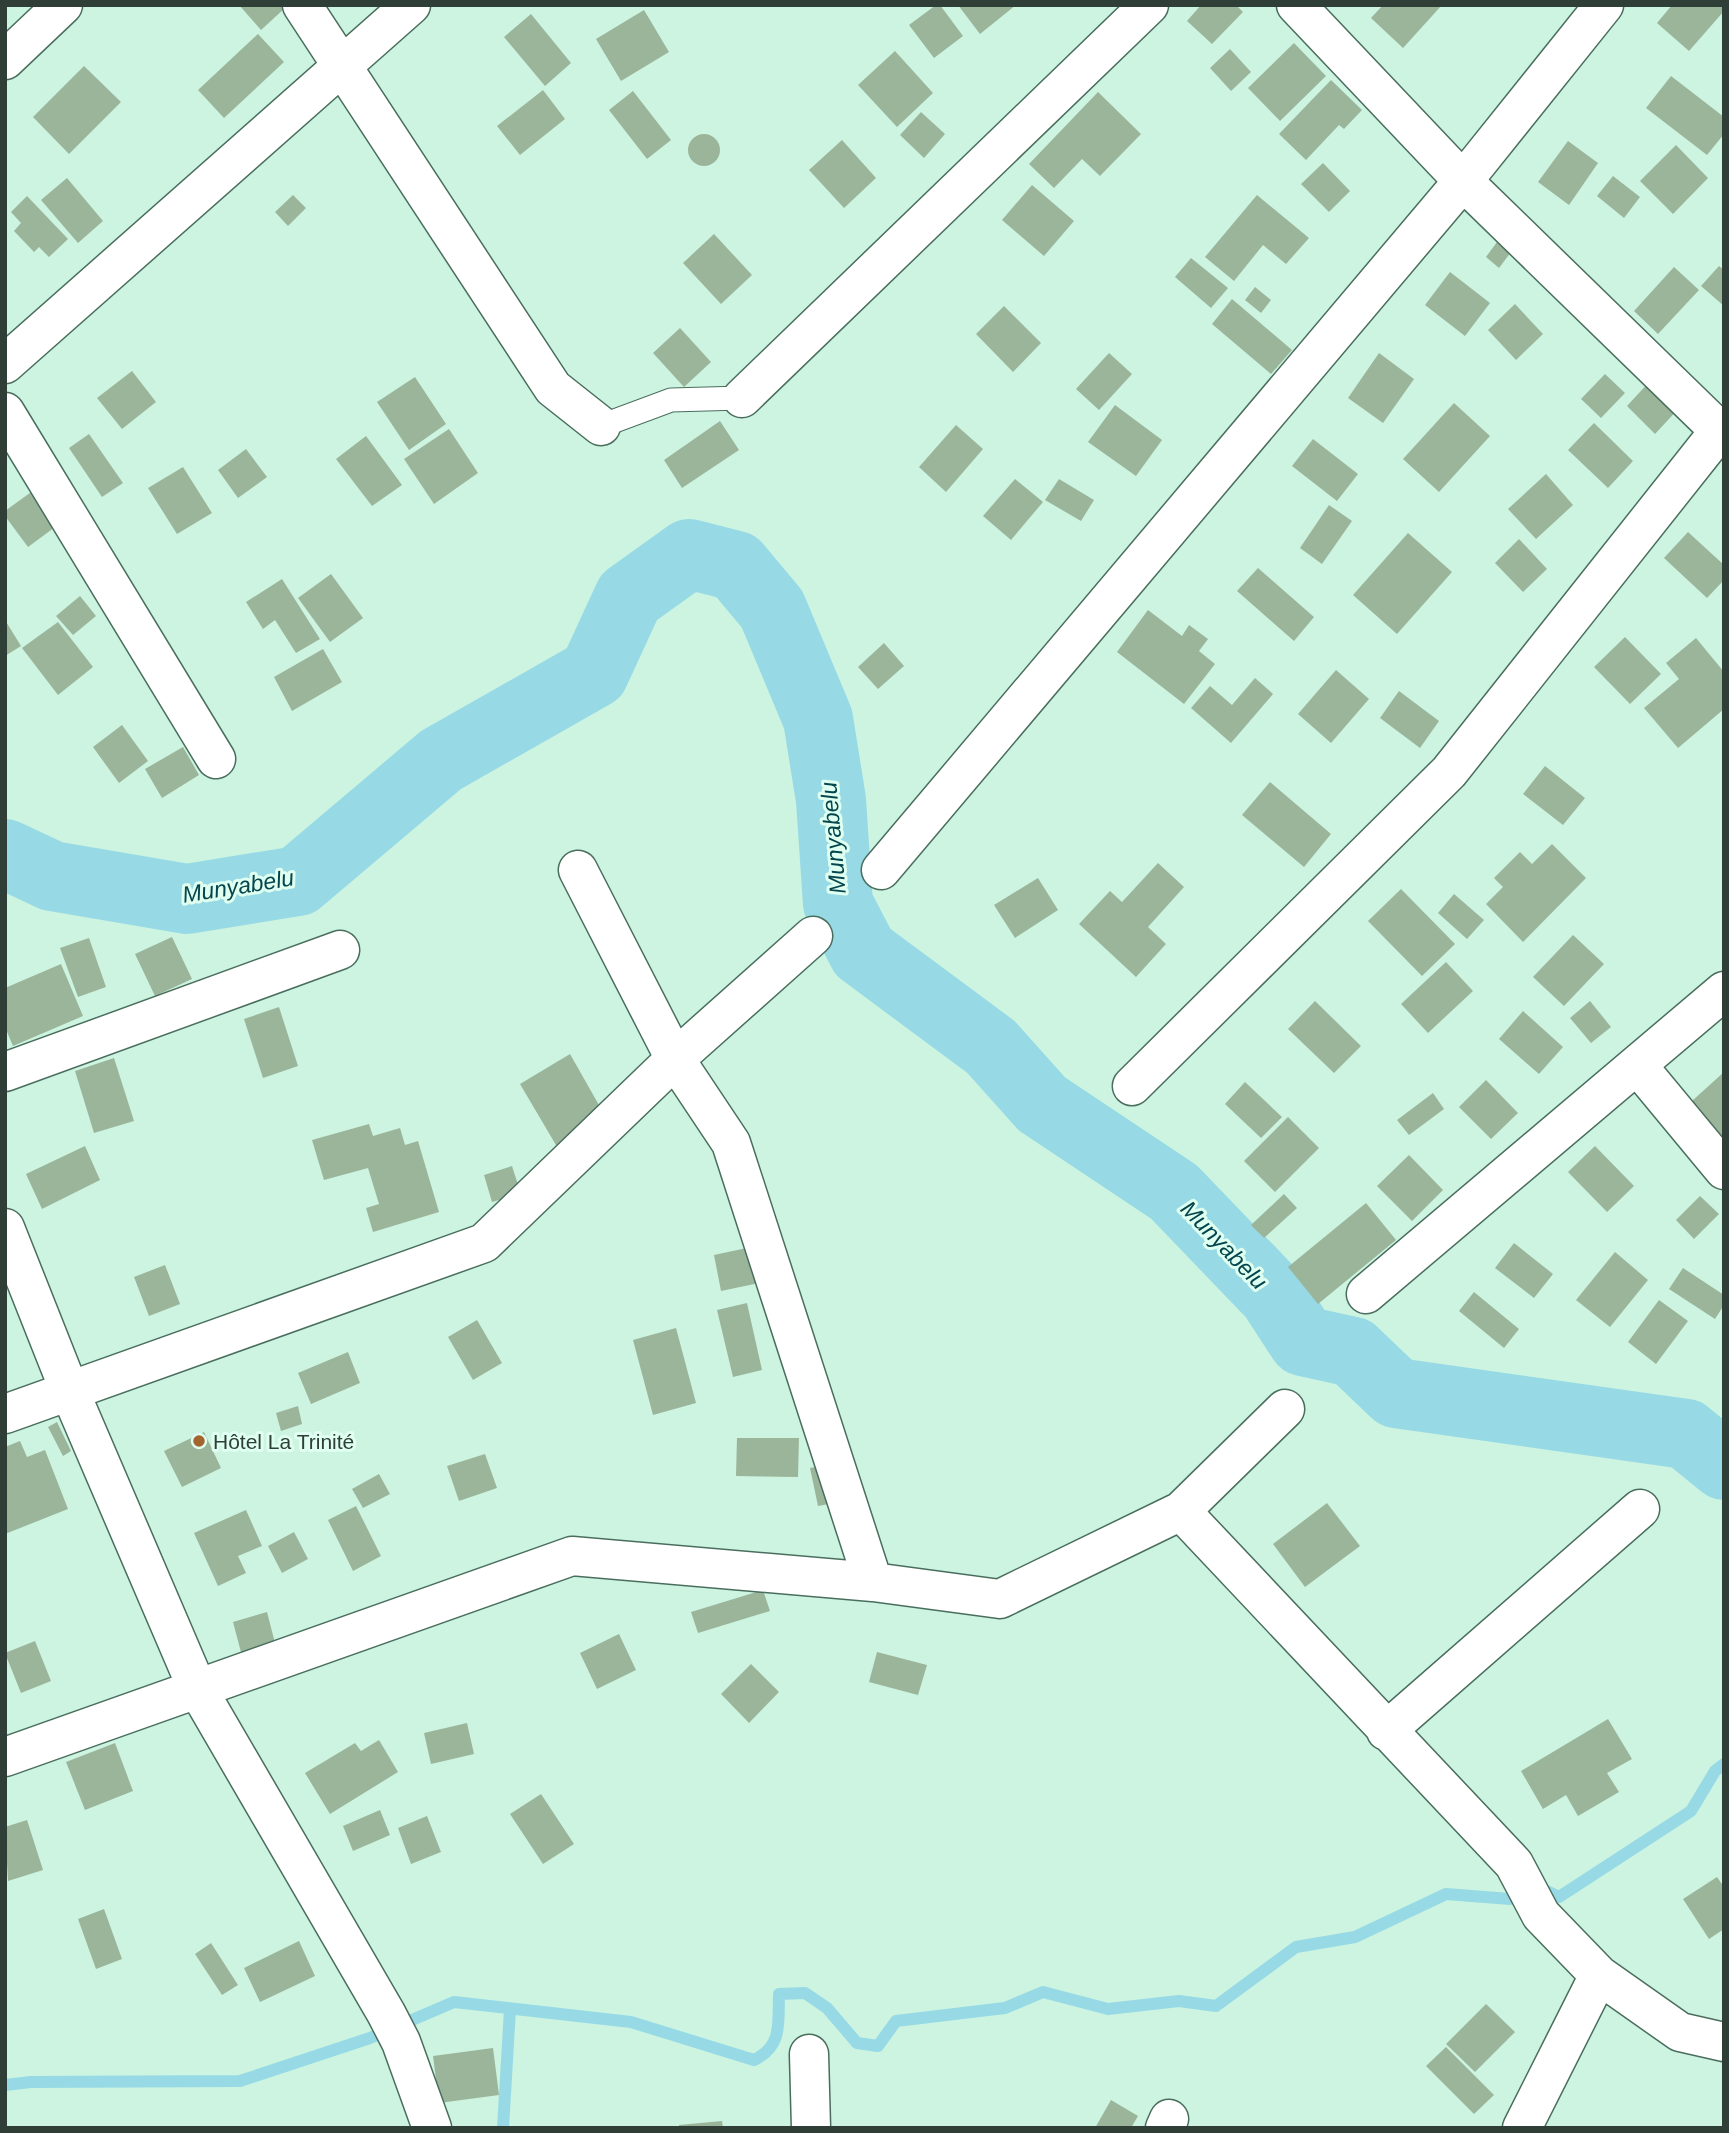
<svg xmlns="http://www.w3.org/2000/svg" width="1729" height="2133" font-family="Arial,sans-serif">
  <rect width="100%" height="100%" fill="#ccf4e1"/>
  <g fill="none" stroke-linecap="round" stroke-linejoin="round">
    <!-- stream -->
    <path stroke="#97dae5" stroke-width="12" d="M1540,1888L1559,1897L1691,1811L1715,1771L1724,1764
      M5,2085L31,2082L240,2081L370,2038L454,2002L631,2022L754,2060C783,2046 778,2023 779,1994L805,1993L827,2008L857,2043L878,2046L896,2021L1005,2008L1043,1992L1108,2009L1179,2001L1216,2006L1296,1947L1355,1937L1446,1894L1510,1899
      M503,2128L510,2009"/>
    <!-- river -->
    <path stroke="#97dae5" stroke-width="70" d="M5,854L52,876L187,899L298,881L441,760L594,673L629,597L689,554L736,566L772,609L818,719L831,800L838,904L863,952L991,1047L1042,1104L1174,1192L1273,1295L1303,1341L1353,1352L1396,1393L1686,1434L1724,1465"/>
  </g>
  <!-- building -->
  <path fill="#9bb59a" d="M239,5H282L285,8L261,30Z
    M936,5H940L963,36L934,58L909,25Z
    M958,5H1016L980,34Z
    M1201,5H1236L1243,12L1212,44L1187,21Z
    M1383,5H1442L1403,48L1371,18Z
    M1672,5H1724V11L1689,51L1657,23Z
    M644,10L669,52L621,81L596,39Z
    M531,14L571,63L545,86L504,37Z
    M258,34L284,62L224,118L198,90Z
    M1294,43L1326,76L1280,121L1248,88Z
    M1230,49L1251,72L1231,91L1210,68Z
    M895,51L933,93L897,127L858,85Z
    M84,66L121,102L69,154L33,117Z
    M1671,76L1724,117V134L1707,155L1646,108Z
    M1331,80L1362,110L1344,129L1339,125L1306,160L1279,134Z
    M543,90L565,119L520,155L497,126Z
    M633,91L671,140L647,159L609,110Z
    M1098,92L1141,134L1100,176L1082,159L1054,188L1029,164Z
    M921,112L945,134L924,158L900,135Z
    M688 150a16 16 0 1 1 32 0a16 16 0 1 1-32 0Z
    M842,140L876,178L844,208L809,170Z
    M1568,141L1598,163L1569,205L1538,182Z
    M1676,145L1708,178L1673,214L1640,181Z
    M1323,163L1350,191L1329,212L1301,184Z
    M1613,176L1640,197L1624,218L1597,196Z
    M67,178L103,221L78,243L41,200Z
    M1032,185L1074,221L1044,256L1002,220Z
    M293,195L306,208L288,226L275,212Z
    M1257,195L1309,238L1286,264L1263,245L1234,281L1205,257Z
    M27,196L68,239L49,257L39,247L34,252L14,231L21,223L11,212Z
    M714,234L752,275L721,304L683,263Z
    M1497,242L1511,252L1499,268L1486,257Z
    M1191,258L1228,288L1211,308L1175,277Z
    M1719,266L1724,270V306L1701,286Z
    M1674,267L1699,290L1658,334L1634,311Z
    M1450,272L1490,303L1465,336L1425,305Z
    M1255,287L1271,300L1261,313L1245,300Z
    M1232,299L1292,350L1271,374L1212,324Z
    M1515,304L1543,334L1516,360L1488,330Z
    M1004,306L1041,343L1013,372L976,334Z
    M680,328L711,362L684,387L653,353Z
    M1109,353L1132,374L1099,410L1076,389Z
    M1379,353L1414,379L1383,423L1348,398Z
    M132,371L156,402L122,429L97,398Z
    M1605,374L1625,393L1601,418L1581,399Z
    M415,377L446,424L409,450L377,402Z
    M1651,380L1680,407L1655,434L1627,406Z
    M1454,403L1490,436L1439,492L1403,459Z
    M1115,405L1162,440L1136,476L1088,442Z
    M720,421L739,450L682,488L664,460Z
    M1594,423L1633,461L1608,488L1568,450Z
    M956,425L983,449L946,492L919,467Z
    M449,429L478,473L434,504L404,459Z
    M89,434L123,483L102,497L69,448Z
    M366,436L402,485L372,506L336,459Z
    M1313,439L1358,474L1337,501L1292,466Z
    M246,449L267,477L238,498L218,470Z
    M183,467L212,513L177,534L148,488Z
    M1546,474L1573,505L1536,539L1508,509Z
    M1015,479L1043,502L1011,540L983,516Z
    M1059,479L1094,500L1081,521L1045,500Z
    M45,482L70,516L28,547L5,516V511Z
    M1329,505L1352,521L1322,564L1300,548Z
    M1688,532L1724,565V580L1707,598L1664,558Z
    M1408,533L1452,572L1397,634L1353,595Z
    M1519,539L1547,569L1523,592L1495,563Z
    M1258,568L1314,617L1294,641L1237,591Z
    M331,574L363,618L330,642L298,598Z
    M282,579L320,639L296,653L275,620L263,629L246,602Z
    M80,596L96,616L73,635L56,616Z
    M1148,610L1182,636L1189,625L1208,639L1199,651L1215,664L1184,704L1117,652Z
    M5,620L21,646L5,656Z
    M58,622L93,667L58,695L22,648Z
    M1625,637L1661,674L1630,704L1594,667Z
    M1696,638L1724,672V709L1678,748L1644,708L1679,679L1666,663Z
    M884,643L904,666L878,689L858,667Z
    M323,649L342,682L292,711L274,677Z
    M1336,670L1369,699L1331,743L1298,714Z
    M1255,678L1273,694L1231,743L1191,708L1210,686L1232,705Z
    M1399,691L1439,721L1420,748L1380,718Z
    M122,725L148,761L119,783L93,747Z
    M183,747L199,775L162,798L145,769Z
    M1545,766L1585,798L1563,825L1523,794Z
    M1270,782L1331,834L1304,867L1242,815Z
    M1552,844L1586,878L1523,942L1486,904L1503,887L1494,878L1520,852L1532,864Z
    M1158,863L1184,887L1148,927L1166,944L1136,977L1079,924L1110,891L1122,902Z
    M1038,878L1058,910L1015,938L994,905Z
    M1401,889L1455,944L1422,976L1368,921Z
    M1454,894L1484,920L1467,939L1438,913Z
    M1573,935L1604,964L1564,1006L1533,977Z
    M172,937L192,979L155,996L135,954Z
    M89,938L106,987L78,997L60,948Z
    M1446,962L1473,991L1428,1033L1401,1004Z
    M61,964L83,1016L13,1046L5,1027V988Z
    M1315,1001L1361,1046L1334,1073L1288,1029Z
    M1590,1001L1611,1027L1591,1043L1570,1018Z
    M279,1007L298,1066L263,1078L244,1019Z
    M1523,1011L1563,1047L1539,1074L1499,1039Z
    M570,1054L612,1128L563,1157L520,1084Z
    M114,1058L134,1121L94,1133L75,1071Z
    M1724,1072V1134L1714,1143L1682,1110Z
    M1486,1080L1518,1113L1491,1139L1459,1107Z
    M1245,1082L1282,1117L1261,1138L1225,1104Z
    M1433,1093L1444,1109L1409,1135L1397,1120Z
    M1288,1117L1319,1148L1275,1192L1244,1161Z
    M369,1124L373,1136L400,1128L405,1145L418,1141L439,1212L373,1232L366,1208L379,1204L368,1168L324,1180L312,1140Z
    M85,1146L100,1180L42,1209L26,1174Z
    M1595,1146L1634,1186L1607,1212L1568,1172Z
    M1409,1155L1443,1190L1412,1221L1377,1186Z
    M512,1166L521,1194L492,1202L484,1175Z
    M1284,1194L1297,1208L1264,1238L1251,1225Z
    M1700,1196L1719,1214L1694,1239L1676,1220Z
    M1366,1203L1396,1240L1318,1304L1288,1267Z
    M1514,1243L1553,1274L1534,1298L1495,1268Z
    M756,1246L764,1282L721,1291L714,1255Z
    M1615,1252L1648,1280L1610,1327L1576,1300Z
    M165,1265L180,1304L149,1316L134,1277Z
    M1683,1268L1724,1295V1305L1715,1319L1669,1289Z
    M1474,1292L1519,1329L1504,1348L1459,1311Z
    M1659,1300L1688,1321L1656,1364L1628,1342Z
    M747,1303L762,1370L733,1377L717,1310Z
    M477,1320L502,1363L473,1380L448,1337Z
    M676,1328L696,1403L653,1415L633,1340Z
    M348,1352L360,1383L311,1404L298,1373Z
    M298,1406L302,1424L281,1431L276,1413Z
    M57,1422L71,1451L63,1456L48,1427Z
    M204,1432L221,1468L182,1487L164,1451Z
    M737,1438H799L798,1477L736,1476Z
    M20,1441L27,1457L45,1450L68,1509L5,1534V1447Z
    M485,1454L497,1488L459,1501L447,1466Z
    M826,1465L834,1503L818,1506L810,1468Z
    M379,1474L390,1494L363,1508L352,1489Z
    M1327,1503L1360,1546L1305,1587L1273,1544Z
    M356,1506L381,1556L353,1571L328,1520Z
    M246,1510L262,1546L238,1556L246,1573L218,1586L194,1533Z
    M294,1532L308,1559L282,1573L268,1546Z
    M763,1590L770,1611L698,1633L691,1612Z
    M267,1612L276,1647L242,1656L233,1622Z
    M619,1634L636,1670L597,1689L580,1653Z
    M35,1641L51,1681L21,1693L5,1653Z
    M877,1652L927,1665L918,1695L869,1682Z
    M751,1664L779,1692L749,1723L721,1694Z
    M1608,1719L1632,1759L1607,1773L1619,1792L1578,1816L1566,1795L1543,1809L1521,1771Z
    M467,1723L474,1754L431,1764L424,1733Z
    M379,1740L398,1772L330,1814L305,1773L355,1743L361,1751Z
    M115,1743L133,1791L85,1810L66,1762Z
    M541,1794L574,1844L543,1864L510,1814Z
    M380,1810L390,1835L353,1851L343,1826Z
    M427,1816L441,1852L411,1864L398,1828Z
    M27,1820L43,1870L8,1881L5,1827Z
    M1717,1877L1724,1887V1929L1709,1939L1683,1899Z
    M104,1909L122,1959L96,1969L78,1919Z
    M299,1941L315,1976L260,2002L244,1968Z
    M211,1943L238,1985L222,1995L195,1954Z
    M1486,2004L1515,2032L1475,2072L1446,2044Z
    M1446,2047L1494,2095L1474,2114L1426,2066Z
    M493,2048L499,2095L439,2103L433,2056Z
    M1111,2100L1138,2116L1131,2128H1095Z
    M722,2121L723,2128H679V2125Z"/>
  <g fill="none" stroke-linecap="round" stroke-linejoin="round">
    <!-- service casing -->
    <g stroke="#4a6e5e" stroke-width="25">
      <path id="service" d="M601,426L671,400L742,398"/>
    </g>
    <!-- minor casing -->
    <g stroke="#4a6e5e" stroke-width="41">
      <path id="minor" d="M302,5L553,388L601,426
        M1296,5L1463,181L1724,435
        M5,60L63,5
        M5,364L411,5
        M742,398L1149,5
        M5,412L216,759
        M578,870L675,1059L731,1143L873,1582
        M881,870L1463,181L1604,5
        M1637,1065L1724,1170
        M5,1072L340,950
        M1132,1086L1449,772L1724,425
        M5,1228L70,1392L197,1688L386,2013L401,2042L432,2128
        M1366,1294L1724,991
        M1285,1409L1181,1511L1514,1864L1541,1915L1599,1975L1680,2032L1724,2042
        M5,1414L484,1243L675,1059L813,936
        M1386,1731L1640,1509
        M5,1757L572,1556L873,1582L1000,1599L1181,1511
        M809,2054L811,2128
        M1165,2128L1169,2119
        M1522,2128L1599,1975"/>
    </g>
    <!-- service -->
    <use href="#service" stroke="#fff" stroke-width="23"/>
    <!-- minor -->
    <use href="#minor" stroke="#fff" stroke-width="38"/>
  </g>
  <!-- markers -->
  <circle fill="#a4642d" stroke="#dffff0" stroke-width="2.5" cx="199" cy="1441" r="7"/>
  <g text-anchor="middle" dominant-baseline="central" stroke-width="6" stroke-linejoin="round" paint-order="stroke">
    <!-- poi labels -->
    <g font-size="21" fill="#2f3f37" stroke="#dffff0" text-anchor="start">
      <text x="213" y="1441">Hôtel La Trinité</text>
    </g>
    <!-- water labels -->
    <g font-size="23" font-style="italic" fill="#05454d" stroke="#dffff0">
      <text transform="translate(833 838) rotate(-95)">Munyabelu</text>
      <text transform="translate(238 886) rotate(-9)">Munyabelu</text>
      <text transform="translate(1224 1245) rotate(46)">Munyabelu</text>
    </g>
  </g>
  <!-- border -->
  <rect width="1729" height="2133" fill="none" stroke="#2f3f37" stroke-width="14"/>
</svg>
